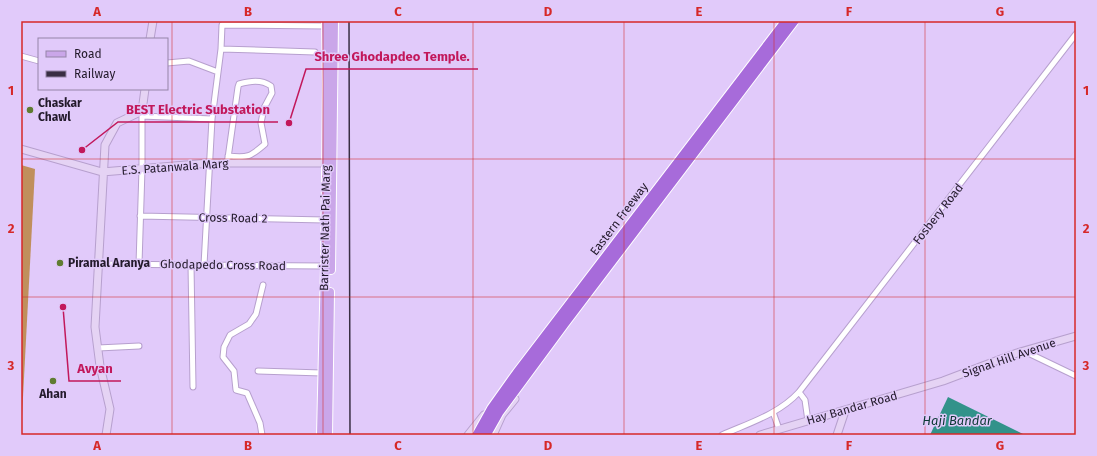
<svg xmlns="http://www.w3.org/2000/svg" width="1097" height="456" font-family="'Fira Sans',sans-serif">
  <rect width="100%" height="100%" fill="#e1cafa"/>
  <!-- forest -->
  <path fill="#c08f5c" d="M21,165L35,169L21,435Z"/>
  <!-- water -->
  <path fill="#32928a" d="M948,397L1025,435H930Z"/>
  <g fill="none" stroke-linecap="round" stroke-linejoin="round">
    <!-- street casing -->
    <g stroke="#b7a0ce" stroke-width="7">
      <path id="street" d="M221,49L315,52
        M21,56L39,61
        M167,63L189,61L218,72
        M142,116L212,119
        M227,163L228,158L238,87L239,84C250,81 261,79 271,86L272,93L264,108L261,123L265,144C250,157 248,158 228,156
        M140,216L325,220
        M97,264L325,266
        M139,264L142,169V111
        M191,265L193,387
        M204,265L212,119L221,49L222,25L327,26
        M98,348L139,346
        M1024,351L1076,376
        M258,371L322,373
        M799,392L805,400L808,421
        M773,412L779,429
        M262,435L260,423L247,393L236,390L234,371L223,357L224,347L230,335L249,324L256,314L263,285
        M722,435C749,423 779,414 799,392L1076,34"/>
    </g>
    <!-- secondary casing -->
    <g stroke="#b7a0ce" stroke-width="9">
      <path id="secondary" d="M150,39L153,21
        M21,149L102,172L210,163H331
        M106,435L110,409L100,366L95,327L105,145L117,123L142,111L145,89
        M468,435L484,415
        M493,435L502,415L515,399
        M760,435L943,381L1017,353L1076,336
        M837,435L845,411"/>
    </g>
    <!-- primary casing -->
    <g stroke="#fff" stroke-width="10">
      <path id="primary" d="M331,270L334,21
        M321,435L325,266L327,84L326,21
        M328,435L330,292"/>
    </g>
    <!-- street -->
    <use href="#street" stroke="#fff" stroke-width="5"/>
    <!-- secondary -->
    <use href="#secondary" stroke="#e5d3f4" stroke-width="7"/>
    <!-- primary -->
    <use href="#primary" stroke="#caa6e9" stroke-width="8"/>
    <!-- rail -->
    <path stroke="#392e43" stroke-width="1.5" d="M349,21L350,435"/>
    <!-- highway-bridge casing -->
    <g stroke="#fff" stroke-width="11" stroke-linecap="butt">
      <path id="highway-bridge" d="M477,435L492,408L517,373L786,21
        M486,435L499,412L564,324L794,21"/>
    </g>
    <!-- highway-bridge -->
    <use href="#highway-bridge" stroke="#a76bda" stroke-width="9"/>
  </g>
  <!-- grid -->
  <path fill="none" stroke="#d62828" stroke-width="1" stroke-opacity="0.55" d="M172,21V435M323,21V435M473,21V435M624,21V435M774,21V435M925,21V435M21,159H1076M21,297H1076"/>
  <!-- markers -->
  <g fill="#607c31" stroke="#e1cafa" stroke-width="1.5">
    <circle cx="30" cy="110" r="4"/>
    <circle cx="60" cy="263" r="4"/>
    <circle cx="53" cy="381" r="4"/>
  </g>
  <g text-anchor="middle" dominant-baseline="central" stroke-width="3" stroke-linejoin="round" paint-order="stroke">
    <!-- poi labels -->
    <g font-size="12" font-weight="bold" fill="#231a2b" stroke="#e1cafa" text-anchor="start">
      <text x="38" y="103">Chaskar<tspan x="38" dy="14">Chawl</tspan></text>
      <text x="68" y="263">Piramal Aranya</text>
      <text x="53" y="394" text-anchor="middle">Ahan</text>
    </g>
    <!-- street labels -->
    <g font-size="12" fill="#231a2b" stroke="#e1cafa">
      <text transform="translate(175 167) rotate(-4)">E.S. Patanwala Marg</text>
      <text transform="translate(938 214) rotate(-52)">Fosbery Road</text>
      <text transform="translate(233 218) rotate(1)">Cross Road 2</text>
      <text transform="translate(619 219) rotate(-53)">Eastern Freeway</text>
      <text transform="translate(325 228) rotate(-89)">Barrister Nath Pai Marg</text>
      <text transform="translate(223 265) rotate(1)">Ghodapedo Cross Road</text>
      <text transform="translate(1009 358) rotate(-19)">Signal Hill Avenue</text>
      <text transform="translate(852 408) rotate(-16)">Hay Bandar Road</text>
    </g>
    <!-- water labels -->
    <g font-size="13" font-style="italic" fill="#0b3834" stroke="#e1cafa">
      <text x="957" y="420">Haji Bandar</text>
    </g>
  </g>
  <!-- callouts -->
  <path fill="none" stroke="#c2185b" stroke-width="1.5" d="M289 123L306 69H478M82 150L118 122H278M63 307L69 381H121"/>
  <g fill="#c2185b" stroke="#e1cafa" stroke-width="1.5">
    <circle cx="289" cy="123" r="4"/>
    <circle cx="82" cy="150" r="4"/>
    <circle cx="63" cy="307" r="4"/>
  </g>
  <g font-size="13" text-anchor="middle" font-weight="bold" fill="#c2185b" stroke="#e1cafa" stroke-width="3" stroke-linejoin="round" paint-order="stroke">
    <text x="392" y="61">Shree Ghodapdeo Temple.</text>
    <text x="198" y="114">BEST Electric Substation</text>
    <text x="95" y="373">Avyan</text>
  </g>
  <!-- border -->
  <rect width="1097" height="456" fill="none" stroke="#e1cafa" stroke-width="44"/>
  <!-- legend -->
  <rect x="38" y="38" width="130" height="52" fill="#e1cafa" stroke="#9584a7"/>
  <rect x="46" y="51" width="20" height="6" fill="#caa6e9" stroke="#9584a7"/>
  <text x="74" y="58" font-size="12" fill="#231a2b">Road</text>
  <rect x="46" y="71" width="20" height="6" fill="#392e43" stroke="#9584a7"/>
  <text x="74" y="78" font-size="12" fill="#231a2b">Railway</text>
  <rect x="22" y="22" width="1053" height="412" fill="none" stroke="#d62828" stroke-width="1.5"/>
  <g font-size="13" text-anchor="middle" font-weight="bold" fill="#d62828">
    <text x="97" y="16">A</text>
    <text x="248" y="16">B</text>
    <text x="398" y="16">C</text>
    <text x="548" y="16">D</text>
    <text x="699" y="16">E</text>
    <text x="849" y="16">F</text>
    <text x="1000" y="16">G</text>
    <text x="11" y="95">1</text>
    <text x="1086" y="95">1</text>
    <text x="11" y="233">2</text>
    <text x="1086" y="233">2</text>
    <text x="11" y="370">3</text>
    <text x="1086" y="370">3</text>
    <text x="97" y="450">A</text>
    <text x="248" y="450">B</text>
    <text x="398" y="450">C</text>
    <text x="548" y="450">D</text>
    <text x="699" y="450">E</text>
    <text x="849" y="450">F</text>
    <text x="1000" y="450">G</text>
  </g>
</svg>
